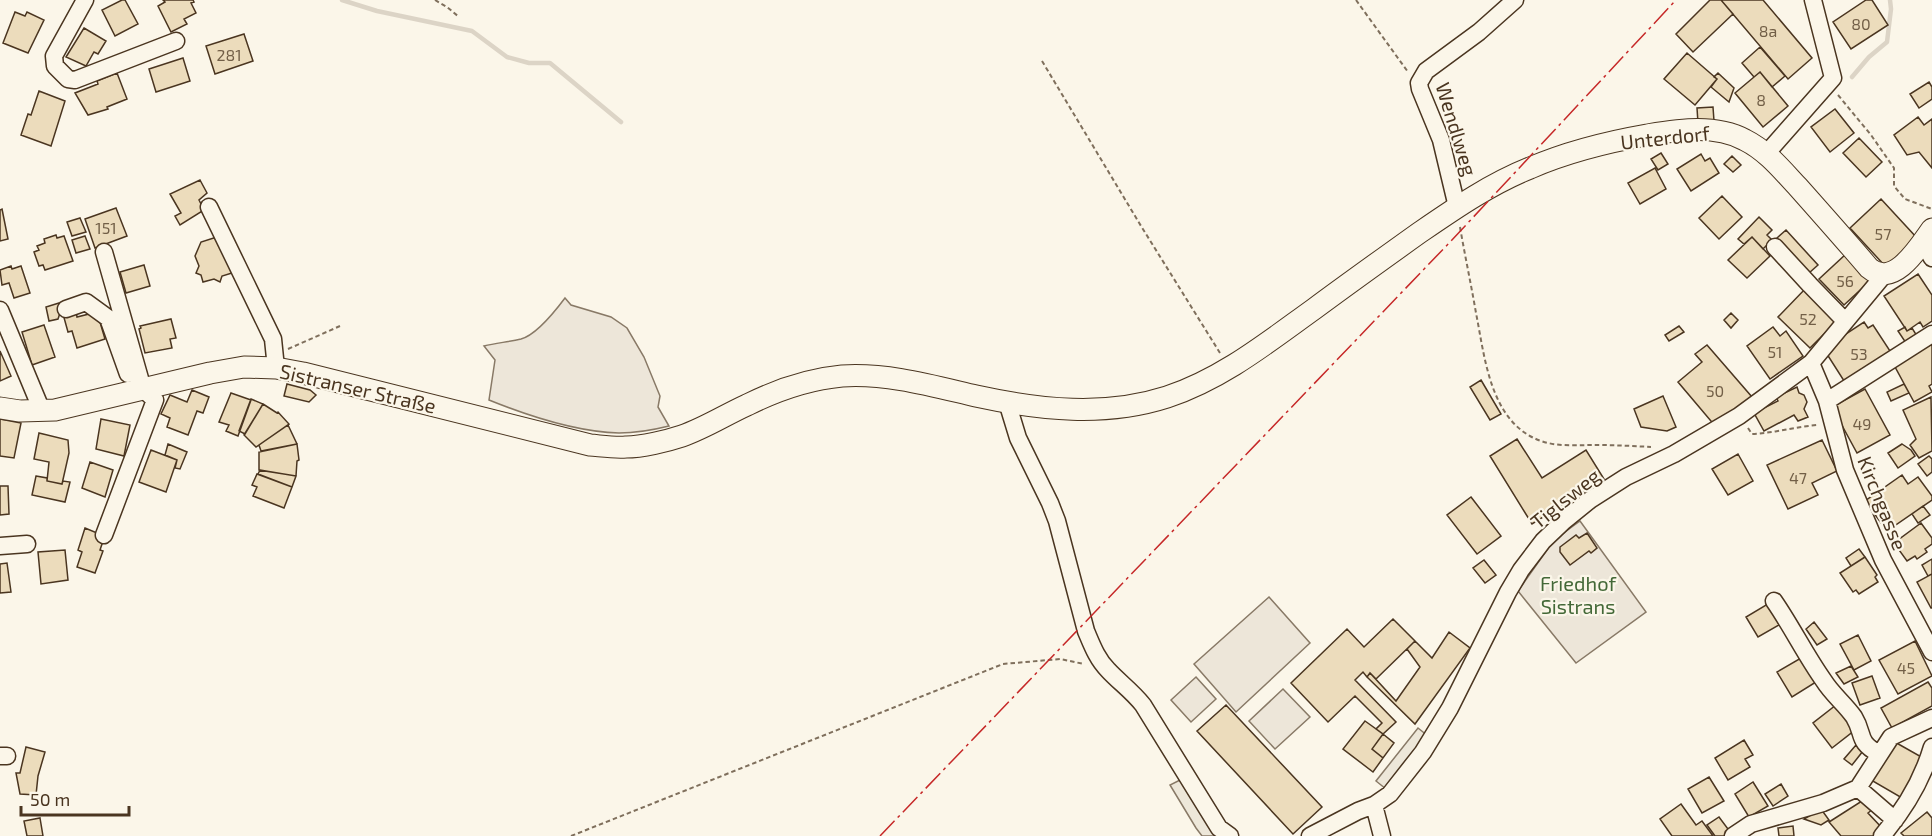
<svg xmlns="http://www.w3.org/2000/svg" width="1932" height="836" font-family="'Exo 2',sans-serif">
  <rect width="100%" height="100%" fill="#fbf6e9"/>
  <!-- green -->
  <path fill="#ede6d9" stroke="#887966" stroke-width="1.5" d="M565,298L571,305L611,317L627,328L644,357L660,396L658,407L669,426C653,430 636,433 619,433C578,432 526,415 489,400L495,360L484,346C496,343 508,342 521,339C536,335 556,310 565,298Z
    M1580,521L1646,612L1576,663L1518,591L1554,540Z
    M1269,597L1310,643L1236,712L1194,664Z
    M1196,677L1216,699L1191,722L1171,700Z
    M1283,689L1310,717L1275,749L1249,721Z"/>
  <!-- parking -->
  <path fill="#ede7d9" stroke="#887966" stroke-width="1.5" d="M1418,728L1428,736L1386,789L1376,781Z
    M1184,778L1225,836H1202L1196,828L1170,785Z"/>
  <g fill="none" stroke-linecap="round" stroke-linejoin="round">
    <!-- stream -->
    <path stroke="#dcd4c6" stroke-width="4.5" d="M342,0L377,11L472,31L507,57L529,63H550L621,122
      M1852,77L1869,57L1887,42L1891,9L1890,0"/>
  </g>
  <!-- building -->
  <path fill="#ecdcbc" stroke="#4a3520" stroke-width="1.5" d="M122,0H125L138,24L115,36L102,10Z
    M163,0H193L194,2L191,3L196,13L184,19L187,24L171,32L158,6L165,2Z
    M1710,0H1721L1733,14L1693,52L1676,34Z
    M1721,0H1763L1812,58L1788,79Z
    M1866,0H1872L1888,25L1851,49L1833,22Z
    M15,12L25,16L27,12L44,20L28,53L3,43Z
    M84,28L106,41L98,54L94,52L86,66L66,57Z
    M244,34L253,61L215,74L206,46Z
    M1760,47L1785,76L1772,87L1760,72L1754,77L1742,63Z
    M1687,53L1717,79L1695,105L1664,79Z
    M183,58L190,81L156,92L149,69Z
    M1760,72L1788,106L1763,127L1735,93Z
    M117,73L127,99L107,107L108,109L88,115L75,93L98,84L97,81Z
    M1718,73L1734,88L1729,102L1711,87L1717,79L1714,77Z
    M1929,82L1932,87V99L1919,108L1910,94Z
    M39,91L65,101L51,146L21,135L28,114L31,115Z
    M1713,107L1714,121L1698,123L1697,108Z
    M1835,109L1854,133L1830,152L1811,127Z
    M1918,117L1924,125L1932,119V168L1919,152L1907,155L1894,135Z
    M1859,138L1882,162L1866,177L1843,153Z
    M1661,153L1668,164L1658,170L1651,159Z
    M1701,154L1705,161L1710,158L1719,173L1691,191L1677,169Z
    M1732,156L1741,165L1733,172L1724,164Z
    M1655,168L1666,189L1640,204L1628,183Z
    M200,180L207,193L199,200L204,210L180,225L175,216L181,213L170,194Z
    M1722,196L1742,217L1719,239L1699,218Z
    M1881,199L1917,238L1886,267L1850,228Z
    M116,208L127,236L95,248L85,219Z
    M2,209L8,239L0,241V210Z
    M1759,217L1772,230L1767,235L1772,240L1763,249L1752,237L1744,244L1738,239Z
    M80,218L86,232L72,236L67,222Z
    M1786,230L1818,265L1809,273L1777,238Z
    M56,235L57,238L64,236L73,261L45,270L43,265L39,266L34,252L39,250L37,246L45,243L44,239Z
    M85,236L90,249L76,253L72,240Z
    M220,236L232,273L222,276L220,282L214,279L203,282L201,275L196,273L199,266L195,256L201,242Z
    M1752,237L1770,256L1747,278L1728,260Z
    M1846,254L1871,280L1844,305L1819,279Z
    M144,265L150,286L126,293L120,272Z
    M11,266L12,269L21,266L30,293L14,298L9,283L2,285L0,270Z
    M1918,274L1932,295V321L1923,327L1920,322L1907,331L1884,296Z
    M1806,288L1838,320L1810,348L1778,317Z
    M59,303L61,310L58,319L49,321L46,307Z
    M76,310L77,317L97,312L105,339L77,348L72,331L68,332L63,314Z
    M1731,313L1738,320L1731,328L1724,320Z
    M171,319L176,338L170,339L172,348L145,353L139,329L141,328L140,326Z
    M1864,322L1868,328L1873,325L1892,354L1846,384L1825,351L1832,343Z
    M44,325L55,357L32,365L22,332Z
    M1679,326L1684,332L1669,341L1665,335Z
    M1773,327L1780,336L1786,331L1803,356L1770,379L1747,346Z
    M1905,327L1907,331L1912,328L1917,336L1906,343L1898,331Z
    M1932,344V384L1929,386L1932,392L1914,402L1894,365Z
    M1707,345L1752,397L1716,427L1678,382L1702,362L1695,354Z
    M0,351L11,376L0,381Z
    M1481,380L1501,414L1490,420L1470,387Z
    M287,384L310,390L316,395L309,402L284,396Z
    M1904,384L1909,393L1891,401L1887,392Z
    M1797,387L1799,393L1804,395L1807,402L1804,409L1808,417L1798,421L1794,415L1764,431L1754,413L1778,401L1776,397Z
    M1865,389L1890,435L1857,453L1832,407Z
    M192,390L209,397L203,413L197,411L188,435L167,427L170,418L161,414L170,395L187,402Z
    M231,393L251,400L238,436L226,431L229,425L219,422Z
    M1663,396L1676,427L1667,431L1641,427L1634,409Z
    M1931,397L1932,451L1919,458L1910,445L1916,439L1903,410Z
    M251,399L263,404L245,434L239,431Z
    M263,404L277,413L278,412L289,424L256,447L244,435Z
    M0,419L21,423L14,458L0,456Z
    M101,419L130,425L124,456L96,449Z
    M288,425L297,444L261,451L259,445Z
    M39,433L68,440L69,453L62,484L47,481L49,462L34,459Z
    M1517,439L1542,478L1586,450L1604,479L1532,524L1490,456Z
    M1822,440L1837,471L1812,483L1818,495L1788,509L1767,465Z
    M168,444L187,452L180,469L175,468L177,460L165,455Z
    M297,444L299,460L297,461L296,476L259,470V452Z
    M1902,444L1911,450L1915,456L1898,468L1888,453Z
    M151,450L177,460L166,492L139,482Z
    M1738,454L1753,481L1728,495L1712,469Z
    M1929,456L1932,459V472L1927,476L1918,464Z
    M90,462L113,470L105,497L82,488Z
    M260,470L296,476L292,487L258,474Z
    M257,474L292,487L284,508L253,496L257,487L252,485Z
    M1902,475L1908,484L1918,477L1932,496V500L1887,531L1865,501Z
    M36,476L47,478V481L62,484L63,481L70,482L65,502L32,495Z
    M0,486H8L9,514L0,515Z
    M1471,497L1501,536L1477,554L1447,515Z
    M1923,506L1930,515L1918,523L1912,514Z
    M1921,523L1932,538V544L1925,549L1927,552L1917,559L1915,556L1907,561L1894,543Z
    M85,528L102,535L104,538L100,550L103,551L95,573L77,567L82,552L78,550Z
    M1587,533L1597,548L1591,553L1589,551L1570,565L1560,552V547L1576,535L1579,538Z
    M1859,549L1865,557L1851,566L1846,558Z
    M65,550L68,580L41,584L38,552Z
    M1865,557L1877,575L1875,577L1878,582L1859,594L1856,590L1853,592L1840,573Z
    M1932,559V574L1928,576L1922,565Z
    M1484,560L1496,575L1485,583L1473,568Z
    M7,563L11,592L0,593V564Z
    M1932,574V608H1931L1917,582Z
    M1771,602L1779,625L1758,637L1746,617Z
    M1393,619L1415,641L1376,679L1370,673L1367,677L1363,672L1355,680L1396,722L1383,734L1376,729L1382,723L1355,696L1328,722L1291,683L1347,629L1364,647Z
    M1814,622L1827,639L1817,645L1806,629Z
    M1449,632L1470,648L1415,724L1367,677L1370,673L1396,701L1420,667L1407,649L1415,641L1432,658Z
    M1858,635L1871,661L1854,670L1840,644Z
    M1915,641L1932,676L1898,694L1879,660Z
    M1801,658L1816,682L1792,697L1777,672Z
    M1851,666L1858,677L1844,684L1836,673Z
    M1872,676L1880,698L1860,705L1852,683Z
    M1928,682L1932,688V706L1892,728L1881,708Z
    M1226,705L1322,807L1293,834L1197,731Z
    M1836,705L1855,730L1832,748L1813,723Z
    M1365,721L1383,734L1372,749L1383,758L1373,772L1343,749Z
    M1383,734L1394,743L1383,758L1372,749Z
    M1744,740L1753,755L1745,759L1750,767L1728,780L1715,758Z
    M1893,741L1925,759L1902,798L1871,780Z
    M1856,745L1863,751L1852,765L1844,759Z
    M26,747L45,752L38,776L36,795L20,794L16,773H20Z
    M1709,777L1724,801L1702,813L1688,789Z
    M1753,782L1768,806L1749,817L1735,794Z
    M1781,784L1788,796L1773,806L1765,794Z
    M1865,799L1873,809L1868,813L1883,829L1875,836H1841L1829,822Z
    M1681,804L1696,825L1702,821L1713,836H1672L1660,819Z
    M1821,809L1829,820L1821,825L1804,819Z
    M1927,812L1932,818V836H1904L1901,833Z
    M1719,817L1731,833L1727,836H1715L1707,825Z
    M40,818L43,836H27L24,821Z
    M1793,826L1794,836H1779L1778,828Z"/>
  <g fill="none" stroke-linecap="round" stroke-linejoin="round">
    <!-- minor casing -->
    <g stroke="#4a3520" stroke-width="19">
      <path id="minor" d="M85,0L54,56L55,66L68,79L75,80L176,41
        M1766,154L1833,78L1813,0
        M209,207L273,339L276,368
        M1457,207L1441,140L1420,89L1419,83L1426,71L1479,32L1515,0
        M1923,242L1932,258
        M1775,247L1810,285L1845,321
        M104,252L143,389L155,400L104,535
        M66,309L86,302L108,318L128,374
        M0,310L42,411
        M1811,363L1827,401L1845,470L1883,560L1932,652
        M1827,401L1932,334
        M1007,402L1018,438L1050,503L1057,521L1086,631C1092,645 1097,659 1108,670C1119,682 1132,691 1143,705L1219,828L1230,836
        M0,546L27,544
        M1774,601C1792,627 1806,656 1824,681C1832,694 1845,704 1854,717C1865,735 1856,741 1879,754
        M0,756H7
        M1858,788L1895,820
        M1310,836L1358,811L1374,805
        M1382,836L1374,805L1390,794L1423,752L1450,708L1508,592L1521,570L1543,541L1564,521L1590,500L1626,477L1674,454L1739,416L1811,363L1884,275
        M1733,836L1751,824L1823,803L1858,788L1891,737L1932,718
        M1882,836C1905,809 1922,781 1932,747"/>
    </g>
    <!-- major casing -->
    <g stroke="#4a3520" stroke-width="23">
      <path id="major" d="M0,408L20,411L55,410L210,373L244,367L276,368L303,373L590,445C602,446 615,448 626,447C642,447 667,441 682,436C705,428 725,415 747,405C777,390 809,379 842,376C888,373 933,386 976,396C1040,410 1105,417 1167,397C1222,379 1268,342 1314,309C1349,283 1384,258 1419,233C1454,209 1490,184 1530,168C1567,152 1607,142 1647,135C1679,130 1715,124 1745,140C1767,151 1782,170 1798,187C1822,214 1846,241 1869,268C1894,289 1919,247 1932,229"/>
    </g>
    <!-- path -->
    <path stroke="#7f6f5c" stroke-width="2" stroke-dasharray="4.5 3" stroke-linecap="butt" d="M435,0L447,7L459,17
      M1356,0L1408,72
      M1042,61L1141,226L1220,353
      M1838,95L1871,135L1894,168V186L1905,199L1932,209
      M1460,227C1465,256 1471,284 1476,313C1485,358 1490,423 1541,441C1558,447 1578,445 1596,445C1615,445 1633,446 1651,447
      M288,349L340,326
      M1748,428L1752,434C1774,433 1795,427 1817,425
      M571,836L1003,664L1060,659L1084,664"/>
    <!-- minor -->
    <use href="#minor" stroke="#fbf6e9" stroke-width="16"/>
    <!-- major -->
    <use href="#major" stroke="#fbf6e9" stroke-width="21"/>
    <!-- power -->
    <path stroke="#c62828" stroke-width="1.5" stroke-dasharray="21 4.5 3 4.5" stroke-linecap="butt" d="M880,836L1451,241L1676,0"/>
  </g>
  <g text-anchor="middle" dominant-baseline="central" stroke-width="4.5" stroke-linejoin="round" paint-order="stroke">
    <!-- number labels -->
    <g font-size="16" fill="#725f47">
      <text x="1861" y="23">80</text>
      <text x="1768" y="30">8a</text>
      <text x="229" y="54">281</text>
      <text x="1761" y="99">8</text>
      <text x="106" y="227">151</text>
      <text x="1883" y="233">57</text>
      <text x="1845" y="280">56</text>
      <text x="1808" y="318">52</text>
      <text x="1775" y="351">51</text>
      <text x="1859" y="353">53</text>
      <text x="1715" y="390">50</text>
      <text x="1862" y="423">49</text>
      <text x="1798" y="477">47</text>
      <text x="1906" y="667">45</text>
    </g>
    <!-- street labels -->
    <g font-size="20" fill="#4a3520" stroke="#fbf6e9">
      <text transform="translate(1457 129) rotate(73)">Wendlweg</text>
      <text transform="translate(1665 137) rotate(-6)">Unterdorf</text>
      <text transform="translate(358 388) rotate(13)">Sistranser Straße</text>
      <text transform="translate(1565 498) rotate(-39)">Tiglsweg</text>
      <text transform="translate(1883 503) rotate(68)">Kirchgasse</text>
    </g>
    <!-- park labels -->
    <g font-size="20" fill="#436837" stroke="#fbf6e9">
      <text x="1578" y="583">Friedhof<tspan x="1578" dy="23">Sistrans</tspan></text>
    </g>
  </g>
  <!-- scale -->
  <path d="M21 806v9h108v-9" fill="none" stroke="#4a3520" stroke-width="3"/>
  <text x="30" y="806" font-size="18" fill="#4a3520" stroke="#fbf6e9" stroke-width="4.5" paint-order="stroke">50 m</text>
</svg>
